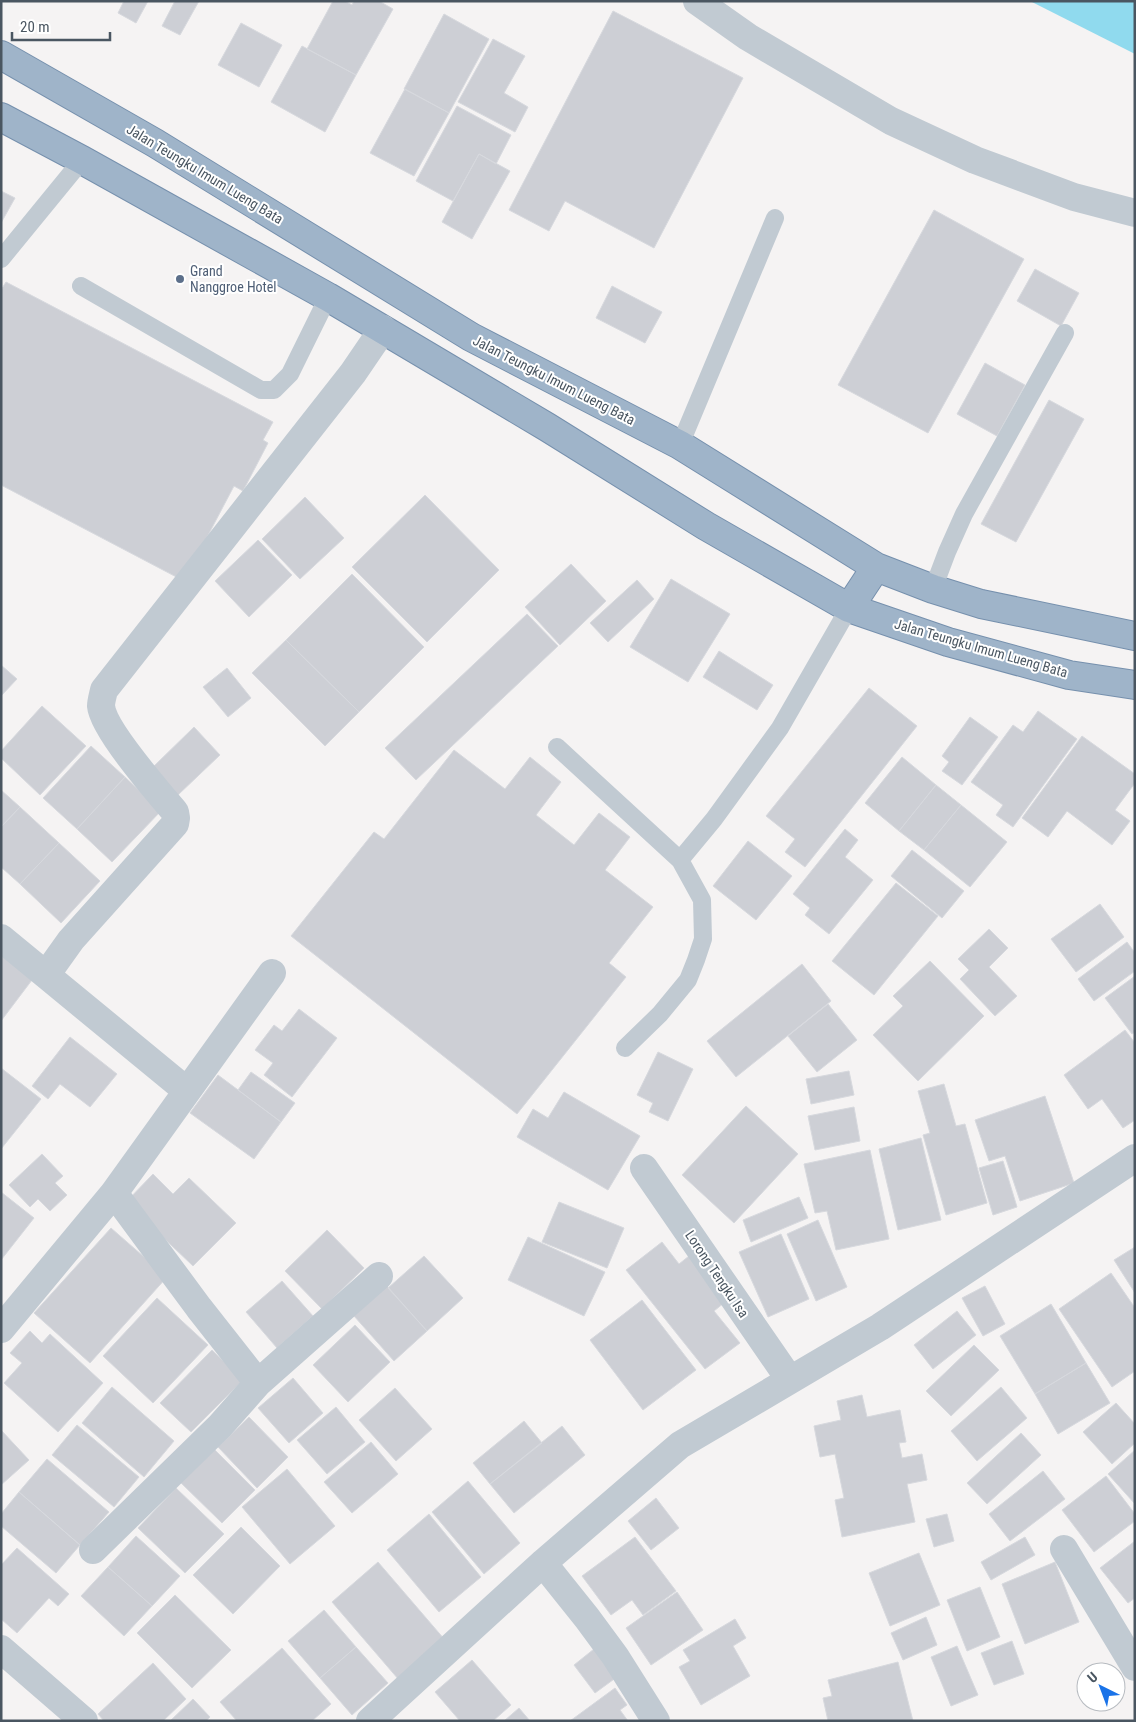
<svg xmlns="http://www.w3.org/2000/svg" width="1136" height="1722" font-family="'Roboto Condensed',sans-serif">
  <rect width="100%" height="100%" fill="#f5f3f3"/>
  <!-- water -->
  <path fill="#90daee" d="M1030,1H1135V54Z"/>
  <!-- building -->
  <path fill="#cdcfd5" stroke="#d7d9de" d="M124,1H148L136,23L118,13Z
    M175,1H199L180,35L162,26Z
    M333,1H345L352,5L354,1H379L393,9L356,75L307,49Z
    M613,11L743,78L654,248L565,201L549,231L509,210Z
    M444,14L489,39L449,113L404,89Z
    M241,23L282,45L259,87L218,65Z
    M493,39L525,56L504,93L528,107L515,132L458,102Z
    M302,46L356,75L325,132L271,102Z
    M405,89L449,113L414,176L370,153Z
    M457,106L511,135L496,164L479,154L453,201L416,181Z
    M479,154L510,171L472,239L442,222Z
    M1,191L15,198L1,223Z
    M934,210L1024,259L928,433L838,385Z
    M1035,269L1079,293L1061,326L1017,301Z
    M6,282L273,422L263,440L268,443L243,491L234,486L184,581L1,485V290Z
    M612,286L662,312L645,343L596,318Z
    M985,363L1025,385L997,436L957,414Z
    M1049,400L1084,419L1016,542L981,524Z
    M425,495L499,570L427,642L352,567Z
    M305,497L344,538L300,579L262,539Z
    M258,540L292,575L249,617L215,581Z
    M571,564L606,601L560,645L525,607Z
    M352,574L424,647L359,712L286,640Z
    M671,579L730,614L688,682L630,647Z
    M637,580L654,599L608,642L590,623Z
    M527,614L558,646L416,780L385,748Z
    M286,640L359,712L325,746L252,673Z
    M719,651L773,685L757,710L703,677Z
    M1,665L17,679L1,696Z
    M227,668L251,698L228,717L203,687Z
    M869,688L917,726L805,867L785,852L795,839L766,816Z
    M42,706L86,746L40,795L1,758V751Z
    M1038,711L1077,739L1013,827L996,815L1003,805L971,782L1013,725L1023,732Z
    M970,717L998,737L962,785L942,771L949,762L942,756Z
    M194,727L220,755L178,795L152,768Z
    M1082,736L1135,774V783L1115,810L1130,821L1112,845L1067,811L1048,837L1022,818Z
    M91,746L125,777L77,829L43,798Z
    M454,750L505,789L530,757L561,782L536,815L574,845L599,813L630,837L605,870L653,907L609,963L626,977L517,1114L291,936L374,832L384,839Z
    M902,757L936,785L899,831L865,803Z
    M125,777L161,811L112,862L77,829Z
    M936,785L961,805L924,850L899,831Z
    M1,790L20,807L1,827Z
    M961,805L1007,842L970,887L924,850Z
    M20,807L59,843L20,884L1,867V827Z
    M845,829L858,840L845,857L873,880L829,934L805,915L810,908L793,894Z
    M748,841L792,876L756,920L713,886Z
    M59,843L100,881L61,923L20,884Z
    M912,850L964,891L942,918L891,876Z
    M896,883L938,916L874,995L832,961Z
    M1100,904L1124,937L1076,972L1051,939Z
    M989,929L1008,948L989,967L1017,996L995,1016L960,979L969,970L958,959Z
    M1127,942L1135,953V971L1094,1001L1078,979Z
    M1,951L35,976L1,1021Z
    M930,961L984,1016L918,1081L873,1035L903,1006L893,996Z
    M802,964L831,1001L736,1077L707,1041Z
    M1135,976V1032L1132,1034L1105,998Z
    M828,1004L857,1040L817,1072L788,1036Z
    M299,1009L337,1038L292,1097L264,1075L273,1063L255,1050L274,1025L282,1031Z
    M1125,1030L1135,1043V1120L1123,1128L1102,1099L1088,1109L1064,1075Z
    M70,1037L117,1074L90,1107L60,1084L48,1099L32,1086Z
    M658,1052L693,1069L668,1121L649,1112L653,1103L637,1095Z
    M1,1068L41,1099L1,1149Z
    M849,1071L854,1095L811,1104L806,1079Z
    M251,1072L295,1103L281,1122L238,1090Z
    M218,1075L281,1122L254,1159L190,1113Z
    M944,1084L956,1126L965,1124L987,1203L946,1215L923,1135L930,1133L918,1091Z
    M564,1092L640,1136L608,1190L517,1137L533,1109L548,1118Z
    M1045,1096L1074,1183L1020,1201L1005,1156L989,1161L975,1120Z
    M746,1106L798,1154L734,1223L682,1175Z
    M854,1107L860,1141L815,1150L808,1116Z
    M921,1138L941,1220L898,1230L879,1149Z
    M870,1150L889,1239L836,1250L827,1211L815,1213L804,1164Z
    M42,1154L63,1176L55,1183L67,1195L50,1211L38,1199L30,1207L9,1185Z
    M1003,1161L1017,1207L993,1215L979,1168Z
    M153,1174L173,1194L189,1178L236,1223L193,1266L126,1202Z
    M1,1192L34,1218L1,1260Z
    M799,1197L808,1218L751,1242L743,1220Z
    M559,1202L624,1228L607,1268L542,1242Z
    M818,1220L847,1287L816,1301L787,1234Z
    M111,1228L167,1277L90,1363L34,1313Z
    M327,1230L364,1268L322,1309L285,1271Z
    M781,1234L809,1299L768,1317L739,1252Z
    M528,1237L605,1272L584,1316L508,1280Z
    M662,1242L679,1264L694,1252L730,1298L714,1311L740,1343L705,1369L626,1270Z
    M1135,1247V1293L1114,1260Z
    M424,1256L463,1298L427,1331L388,1288Z
    M1111,1273L1135,1308V1371L1112,1387L1059,1309Z
    M282,1281L313,1316L277,1348L246,1312Z
    M387,1286L427,1331L394,1361L354,1316Z
    M985,1286L1005,1324L983,1336L962,1298Z
    M157,1298L208,1345L153,1403L103,1356Z
    M642,1300L696,1370L643,1410L590,1340Z
    M1051,1304L1086,1363L1035,1394L1000,1336Z
    M957,1311L976,1335L933,1369L914,1345Z
    M355,1325L390,1362L348,1402L313,1365Z
    M30,1331L42,1343L50,1334L103,1383L58,1432L4,1383L22,1363L10,1353Z
    M974,1345L999,1370L951,1416L926,1391Z
    M212,1350L243,1380L191,1432L160,1403Z
    M1086,1363L1110,1403L1058,1434L1035,1394Z
    M293,1378L323,1413L289,1443L258,1408Z
    M112,1387L174,1441L144,1477L82,1423Z
    M1001,1387L1027,1418L977,1461L951,1431Z
    M395,1388L432,1429L396,1461L359,1420Z
    M862,1395L867,1417L900,1410L906,1442L899,1443L902,1458L922,1454L927,1480L907,1484L915,1522L842,1537L835,1500L844,1498L835,1454L820,1457L814,1426L841,1420L837,1401Z
    M1116,1403L1135,1424V1443L1112,1464L1083,1432Z
    M336,1407L365,1442L327,1474L297,1440Z
    M249,1417L288,1457L257,1488L218,1447Z
    M524,1421L542,1443L490,1484L473,1463Z
    M77,1425L139,1477L114,1507L52,1455Z
    M562,1426L585,1455L514,1513L490,1484Z
    M1,1430L29,1460L1,1485Z
    M1021,1433L1041,1455L987,1504L967,1483Z
    M371,1442L398,1474L352,1513L324,1482Z
    M211,1446L255,1490L222,1523L177,1479Z
    M1135,1450V1504L1108,1474Z
    M47,1459L109,1512L80,1545L19,1492Z
    M287,1469L335,1526L290,1564L242,1507Z
    M1043,1471L1065,1499L1010,1541L989,1514Z
    M1106,1476L1135,1514V1521L1094,1552L1062,1510Z
    M468,1481L520,1543L484,1574L432,1512Z
    M176,1488L224,1534L185,1573L138,1528Z
    M19,1492L80,1545L56,1573L1,1526V1514Z
    M656,1498L679,1528L651,1550L628,1521Z
    M429,1514L481,1577L439,1612L387,1550Z
    M947,1514L954,1541L934,1547L926,1519Z
    M241,1527L280,1566L233,1614L193,1575Z
    M136,1536L180,1576L152,1606L108,1567Z
    M635,1537L676,1591L643,1615L632,1600L611,1615L582,1576Z
    M1025,1537L1035,1555L991,1580L981,1562Z
    M1135,1541V1598L1128,1603L1100,1568Z
    M17,1548L69,1594L58,1606L49,1598L17,1633L1,1619V1565Z
    M919,1553L940,1605L890,1626L869,1573Z
    M378,1562L445,1640L399,1680L332,1602Z
    M1055,1562L1079,1622L1025,1644L1002,1584Z
    M108,1567L152,1606L124,1636L81,1596Z
    M980,1587L1000,1637L967,1651L947,1600Z
    M677,1592L703,1630L651,1665L626,1628Z
    M175,1595L231,1650L192,1688L137,1633Z
    M324,1610L356,1647L320,1678L288,1641Z
    M926,1617L937,1645L903,1660L891,1633Z
    M735,1619L746,1638L733,1646L750,1676L701,1705L679,1667L690,1661L683,1650Z
    M1012,1641L1024,1674L994,1685L981,1653Z
    M599,1645L621,1674L595,1693L574,1665Z
    M957,1646L978,1695L951,1706L931,1657Z
    M356,1647L388,1683L352,1715L320,1678Z
    M282,1648L331,1704L312,1721H237L220,1702Z
    M472,1660L511,1705L493,1721H460L435,1692Z
    M898,1662L913,1721H828L823,1698L832,1696L828,1680Z
    M153,1663L186,1699L163,1721H104L98,1714Z
    M615,1688L627,1705L620,1710L628,1721H570Z
    M193,1699L210,1717L206,1721H170Z
    M519,1708L530,1721H504Z"/>
  <g fill="none" stroke-linecap="round" stroke-linejoin="round">
    <!-- trunk casing -->
    <g stroke="#7690ad" stroke-width="30">
      <path id="trunk" d="M1,55L155,143L471,337L680,445L876,567L933,589L981,604L1135,636
        M1,117L82,160L328,297L547,427L706,526L849,608L948,642L1069,675L1135,685
        M849,608L876,567"/>
    </g>
    <!-- service -->
    <path stroke="#c1cad2" stroke-width="18" d="M1,259L82,160
      M81,286L261,390H274L290,374L328,297
      M680,445L775,218
      M933,589L947,552L964,514L1065,333
      M557,747L680,860L702,900L703,939L696,960L688,980L660,1014L625,1048
      M680,860L714,819L780,728L849,608"/>
    <!-- minor -->
    <path stroke="#c1cad2" stroke-width="28" d="M697,1L748,37L891,121L975,160L1074,197L1135,213
      M1,938L46,975L71,940L175,824L176,818L175,812C158,792 103,729 101,706C101,701 103,695 104,690L353,373L383,329
      M46,975L187,1091
      M644,1168L790,1380
      M1,1329L114,1193L272,973
      M258,1383L379,1276
      M1064,1549L1135,1667
      M93,1550L220,1426L258,1383L199,1308L114,1193
      M543,1563L587,1618L615,1656L656,1721
      M1,1649L84,1721
      M370,1721L543,1563L680,1445L880,1327L1135,1158"/>
    <!-- trunk -->
    <use href="#trunk" stroke="#9fb4c9" stroke-width="28"/>
  </g>
  <!-- markers -->
  <circle fill="#5c6f8a" stroke="#fff" stroke-width="2" cx="180" cy="279" r="5"/>
  <g text-anchor="middle" dominant-baseline="central" stroke-width="4" stroke-linejoin="round" paint-order="stroke">
    <!-- street labels -->
    <g font-size="14" fill="#4a5661" stroke="#fff">
      <text transform="translate(205 174) rotate(31)">Jalan Teungku Imum Lueng Bata</text>
      <text transform="translate(554 380) rotate(27)">Jalan Teungku Imum Lueng Bata</text>
      <text transform="translate(981 648) rotate(16)">Jalan Teungku Imum Lueng Bata</text>
      <text transform="translate(717 1274) rotate(56)">Lorong Tengku Isa</text>
    </g>
    <!-- service labels -->
    <g font-size="14" fill="#4e5e75" stroke="#fff" text-anchor="start">
      <text x="190" y="271">Grand<tspan x="190" dy="16">Nanggroe Hotel</tspan></text>
    </g>
  </g>
  <!-- border -->
  <rect width="1136" height="1722" fill="none" stroke="#4a5661" stroke-width="5"/>
  <!-- north arrow -->
  <g transform="translate(1101 1687) rotate(318)"><circle r="24" fill="#ffffff" stroke="#b7bbc0"/>
  <path d="M0-4L9 19L0 12L-9 19Z" fill="#1a73e8"/>
  <text y="-8" font-size="14" font-weight="bold" text-anchor="middle" fill="#4a5661">U</text>
  </g>
  <!-- scale -->
  <path d="M12 32v8h98v-8" fill="none" stroke="#4a5661" stroke-width="2.5"/>
  <text x="20" y="32" font-size="15" fill="#4a5661" stroke="#ffffff" stroke-width="4" paint-order="stroke">20 m</text>
</svg>
